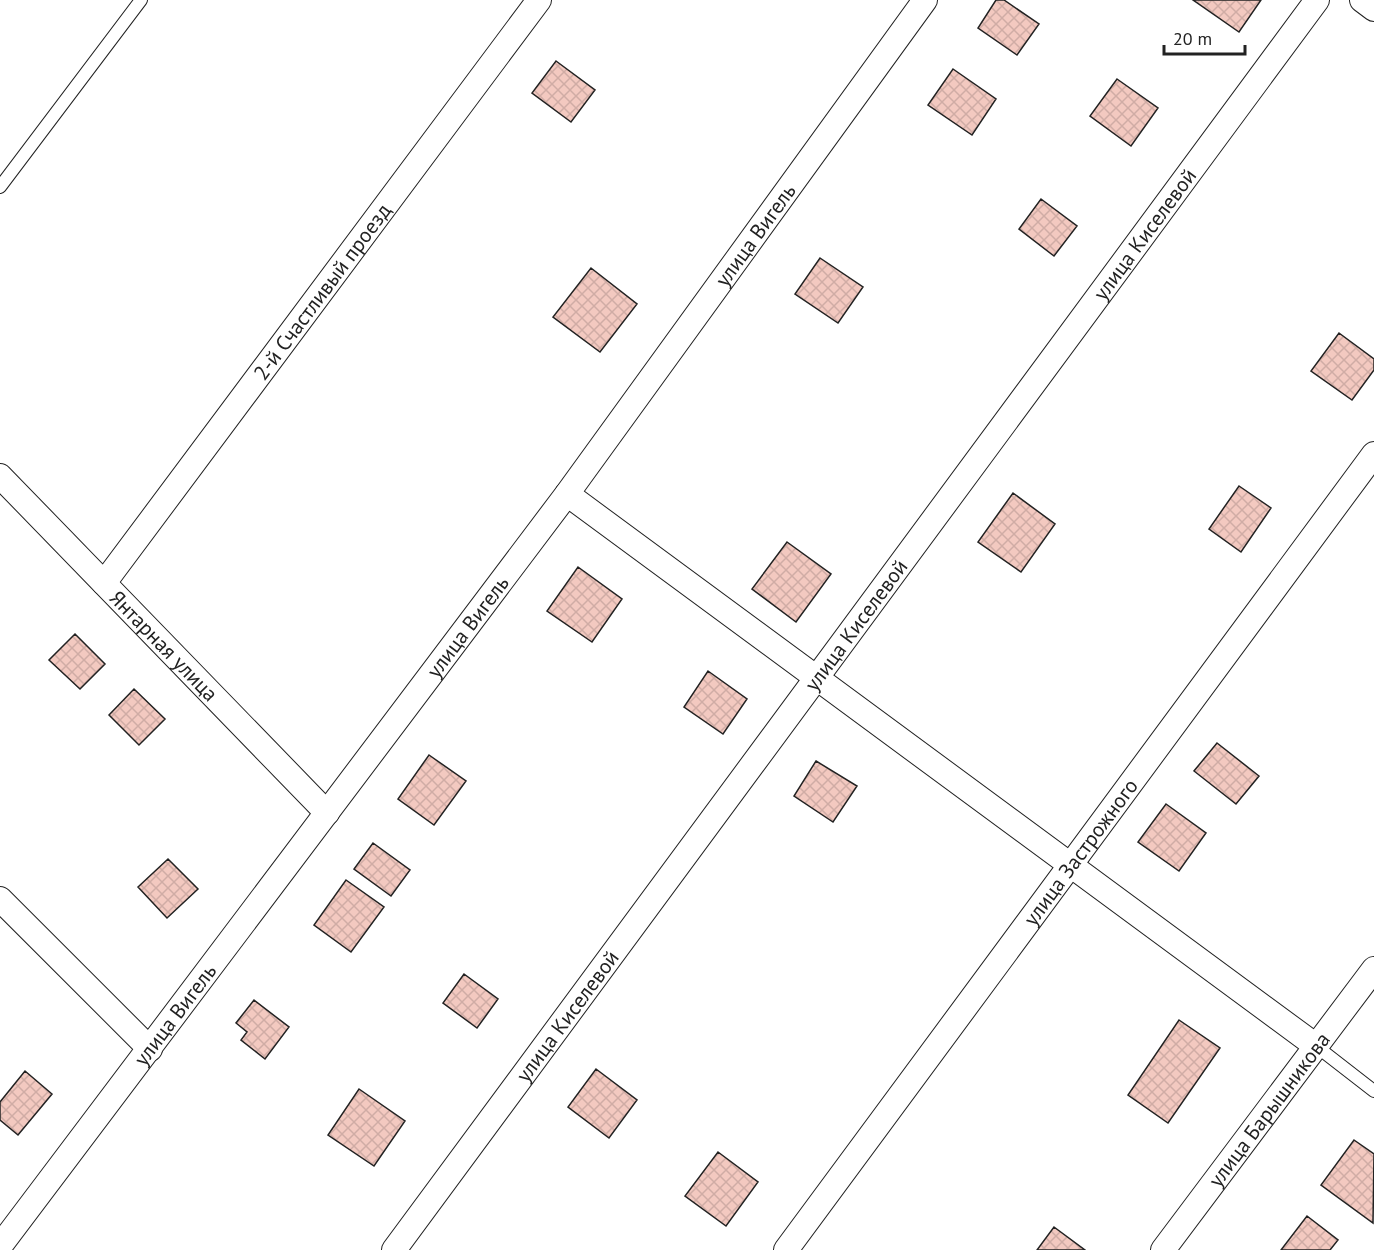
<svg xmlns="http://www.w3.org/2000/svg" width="1374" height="1250" font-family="'PT Sans',sans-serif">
  <defs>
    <pattern id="building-cross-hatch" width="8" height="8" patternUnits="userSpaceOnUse" patternTransform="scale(1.5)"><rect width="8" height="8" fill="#f3c9c0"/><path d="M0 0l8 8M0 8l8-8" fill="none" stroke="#d0aca5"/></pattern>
  </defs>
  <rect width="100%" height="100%" fill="#fff"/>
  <!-- building -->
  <path fill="url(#building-cross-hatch)" stroke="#222" stroke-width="1.5" d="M996,0H1004L1039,24L1017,55L978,28Z
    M1193,0H1261L1239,32Z
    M556,61L595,90L571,122L532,93Z
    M953,69L996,99L972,135L928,105Z
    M1117,79L1158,108L1131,146L1090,116Z
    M1041,199L1077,226L1054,256L1019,229Z
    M820,258L863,287L838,323L795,294Z
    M591,268L637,304L600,352L553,317Z
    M1339,333L1374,359V370L1352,400L1311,371Z
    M1239,486L1271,508L1241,552L1209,529Z
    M1013,493L1055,524L1021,572L978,542Z
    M787,542L831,574L796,622L752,589Z
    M578,567L622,599L592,642L547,611Z
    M75,634L105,664L80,689L49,660Z
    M708,671L747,699L723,734L684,707Z
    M134,689L165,719L139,745L109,715Z
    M1217,743L1259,776L1236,804L1194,771Z
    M429,755L466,781L434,825L398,799Z
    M816,761L857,786L833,822L794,796Z
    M1166,804L1206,833L1179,871L1138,842Z
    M373,843L410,870L391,896L354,869Z
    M168,859L198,889L167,918L138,887Z
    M346,880L384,907L351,952L314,925Z
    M464,974L498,999L477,1028L443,1003Z
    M254,1000L289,1027L265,1059L241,1040L247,1032L236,1023Z
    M1179,1020L1220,1048L1168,1123L1128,1095Z
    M596,1069L637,1100L609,1138L568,1107Z
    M25,1071L52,1094L18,1135L0,1120V1102Z
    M359,1089L405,1121L374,1166L328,1135Z
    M1354,1140L1374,1154L1373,1223L1321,1185Z
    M718,1152L758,1182L726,1226L685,1196Z
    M1307,1216L1338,1240L1330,1250H1281Z
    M1054,1227L1085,1250H1037Z"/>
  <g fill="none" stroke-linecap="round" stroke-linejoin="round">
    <!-- service casing -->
    <g stroke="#222" stroke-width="14">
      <path id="service" d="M0,187L141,0
        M1316,1046L1374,1091"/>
    </g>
    <!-- minor casing -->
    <g stroke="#222" stroke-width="26">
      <g id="minor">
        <path d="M1362,0L1374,9"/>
        <path id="s1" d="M0,476L327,813"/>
        <path d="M567,494L1316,1046"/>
        <path id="s2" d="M104,583L539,0"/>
        <path d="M0,899L150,1049"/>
        <path id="s3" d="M0,1246L567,494L925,0"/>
        <path id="s4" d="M394,1250L1317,0"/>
        <path id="s5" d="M786,1250L1374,454"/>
        <path id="s6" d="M1163,1250L1374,969"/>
      </g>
    </g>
    <!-- service -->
    <use href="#service" stroke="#fff" stroke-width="12"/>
    <!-- minor -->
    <use href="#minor" stroke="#fff" stroke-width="24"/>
  </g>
  <g text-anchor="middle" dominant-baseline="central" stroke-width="4.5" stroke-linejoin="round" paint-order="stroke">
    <!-- street labels -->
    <g font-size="21" fill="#222" stroke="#fff">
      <text stroke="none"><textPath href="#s4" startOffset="1263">улица Киселевой</textPath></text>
      <text stroke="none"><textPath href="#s3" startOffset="1262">улица Вигель</textPath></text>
      <text stroke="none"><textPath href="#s2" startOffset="364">2-й Счастливый проезд</textPath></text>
      <text stroke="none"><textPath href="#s4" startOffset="777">улица Киселевой</textPath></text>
      <text stroke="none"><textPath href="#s3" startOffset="776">улица Вигель</textPath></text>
      <text stroke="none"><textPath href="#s1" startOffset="236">Янтарная улица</textPath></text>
      <text stroke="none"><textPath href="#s5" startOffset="495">улица Застрожного</textPath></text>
      <text stroke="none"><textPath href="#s3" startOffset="290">улица Вигель</textPath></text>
      <text stroke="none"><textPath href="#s4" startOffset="291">улица Киселевой</textPath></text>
      <text stroke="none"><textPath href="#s6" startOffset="176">улица Барышникова</textPath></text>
    </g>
  </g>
  <!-- scale -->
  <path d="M1164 45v9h81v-9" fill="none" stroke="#222222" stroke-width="3"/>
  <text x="1173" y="45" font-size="18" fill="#222222" stroke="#ffffff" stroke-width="4.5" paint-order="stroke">20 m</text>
</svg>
